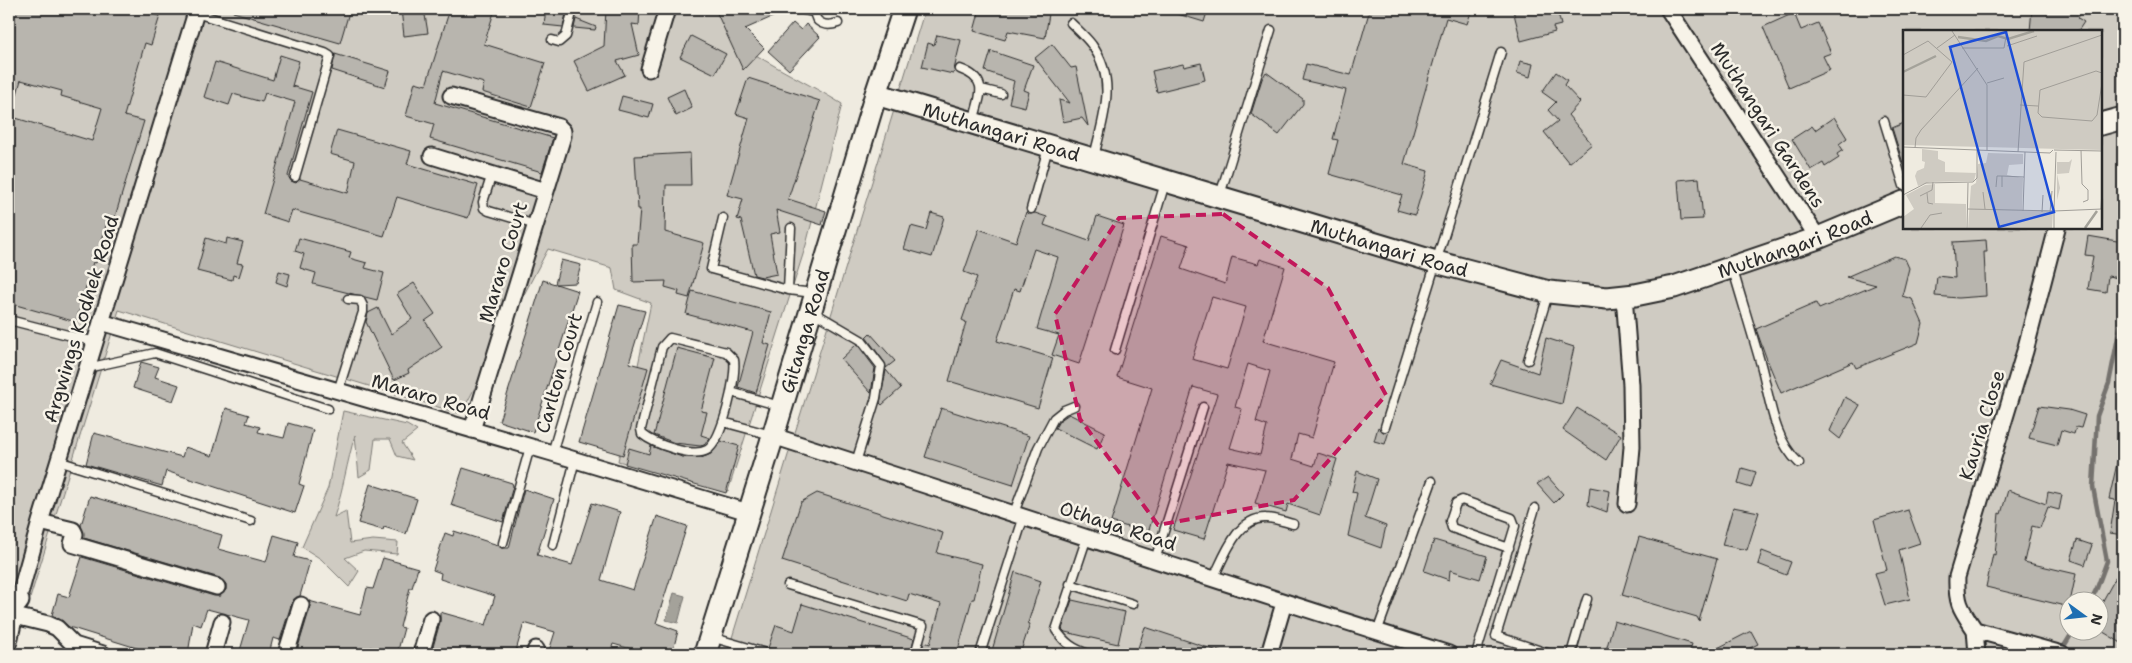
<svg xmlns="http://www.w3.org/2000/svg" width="2132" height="663" font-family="'Shantell Sans',sans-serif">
  <rect width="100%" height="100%" fill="#efebe0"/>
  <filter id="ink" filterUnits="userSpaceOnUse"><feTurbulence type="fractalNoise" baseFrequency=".02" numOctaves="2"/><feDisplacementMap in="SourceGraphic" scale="10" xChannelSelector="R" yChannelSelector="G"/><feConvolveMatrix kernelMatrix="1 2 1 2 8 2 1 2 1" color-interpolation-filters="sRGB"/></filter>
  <g filter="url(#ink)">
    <!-- green -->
    <path fill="#cfcbc2" stroke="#7d7b76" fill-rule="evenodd" d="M9,9H748L740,45C773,67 808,83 842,104L806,245L728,491L618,461L651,303L616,290L612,268L548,249L461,414L119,310L15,647L9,645Z
      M925,9H2123V654H727ZM1904,31H2101V228H1904ZM2070,600H2100V630H2070Z
      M343,411L407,425L417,431L402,443L413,460L397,456L390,439H375L371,470L359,477L355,435C347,462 343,490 334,517L346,511L350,543L373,540L398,542L397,554L364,551L345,558L359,571L349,587L321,559L302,547L328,488Z"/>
    <!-- water -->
    <path fill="#a4a29a" stroke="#74726e" d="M674,593L685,596L678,623L666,620Z"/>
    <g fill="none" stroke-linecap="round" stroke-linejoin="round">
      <!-- stream -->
      <path stroke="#74726e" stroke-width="4.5" d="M2091,600L2097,588L2107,561L2093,487L2097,416L2109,383L2123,312
        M2061,651L2074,630"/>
    </g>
    <!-- building -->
    <path fill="#b8b5ae" stroke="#2b2b2b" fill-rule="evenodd" d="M9,9H133L160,16L151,45L145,43L124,116L144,121L114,220L108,218L96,263L93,262L76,322L9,303V116L92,141L102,108L61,96L62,91L21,80L12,112L9,111Z
      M233,9H350L340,43L233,12Z
      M401,9H424L428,33L404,36Z
      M450,9H495L484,44L545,63L531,107L482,92L484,83L443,71L435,103L553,138L542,172L430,139L434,124L406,116L415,82L426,85Z
      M546,9H567L563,27L544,25Z
      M606,9H640L639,25L632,24L639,55L617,61L625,75L589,91L574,61L604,46Z
      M715,9H790L745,29L764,48L743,70Z
      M980,9H1020L1049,14L1045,38L1008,31L1005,40L974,31Z
      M1171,9H1208L1204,22L1171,12Z
      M1370,9H1401L1412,12L1413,9H1461L1471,12L1467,24L1446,18L1404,164L1428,171L1415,215L1397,210L1402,195L1329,174L1338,140L1333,139L1346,90L1302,80L1306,64L1351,75Z
      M1519,9H1557L1561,25L1553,27L1555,32L1521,41L1513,10Z
      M2032,9H2073L2080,14L2078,18L2084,22L2078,31H2030Z
      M1794,13L1801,30L1818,23L1831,53L1823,56L1830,70L1789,88L1763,27Z
      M576,19L596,27L595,30L574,28Z
      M793,23L801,30L806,24L820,37L789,70L768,51Z
      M937,35L961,40L953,74L922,67L928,43L934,45Z
      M691,36L726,54L715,74L680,57Z
      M1052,44L1071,68L1076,67L1088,126L1082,118L1063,122L1059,100L1070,103L1035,58Z
      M991,51L1033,65L1024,90L1029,92L1025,107L1009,103L1014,81L985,71Z
      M335,54L390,71L385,87L332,70Z
      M280,55L299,61L292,86L312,92L288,176L291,181L296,183L300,179L348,193L355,161L330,154L337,130L411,151L407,164L478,185L468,218L397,197L384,236L292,210L288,222L263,214L295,102L265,93L262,102L233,94L229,105L204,97L215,62L273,80Z
      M1520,61L1533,64L1530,77L1517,73Z
      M1201,63L1205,80L1157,92L1152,71L1183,64L1184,67Z
      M1266,72L1303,99V104L1279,135L1251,114L1262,79Z
      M1556,72L1567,80L1564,85L1580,102L1568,115L1592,144L1569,163L1544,132L1558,121L1548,110L1556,102L1542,92Z
      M748,78L820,101L788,199L826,211L822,225L776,210L780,232L770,234L777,274L762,277L754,275L741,220L737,219L743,199L727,195L749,118L736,114Z
      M684,89L692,108L676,116L667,97Z
      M622,96L653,104L649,118L618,110Z
      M1834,117L1847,138L1839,144L1843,150L1837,154L1839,158L1825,167L1823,163L1811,170L1792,139L1812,126L1815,130Z
      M1904,123V163H1903L1892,128Z
      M690,153L691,185H666L665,232L704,243L689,298L678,295L679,291L665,287L666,281L633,282L632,244H637L640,209H638L635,156Z
      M1699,178L1703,219L1681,220L1678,180Z
      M1026,212L1030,214L1035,213L1047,217L1044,225L1089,241L1097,216L1124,225L1079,364L1052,355L1059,335L1037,329L1058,257L1034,249L1020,291L1014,289L997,341L1053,358L1038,408L949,381L966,322L962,320L977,277L964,272L979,229L1016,242Z
      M931,213L944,217L932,257L904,249L911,226L926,230Z
      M1161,236L1189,245L1181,269L1225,284L1232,257L1258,264L1260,259L1285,267L1263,341L1334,362L1312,438L1298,434L1292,459L1314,466L1318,453L1337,459L1320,515L1288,504L1286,512L1255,503L1265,470L1228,462L1204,539L1173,530L1217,394L1193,387L1148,533L1111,522L1152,388L1117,377ZM1212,297L1246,307L1227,369L1192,359ZM1248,364L1270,371L1256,422L1267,426L1260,455L1230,448L1242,409L1235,407Z
      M2088,236L2123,242L2118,278L2108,276L2106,292L2088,289L2093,256L2085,255Z
      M206,238L226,244L227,238L243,242L237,263L243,264L239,277L233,275L232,280L197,271Z
      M299,238L351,252L349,258L367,263L365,268L384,273L377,300L313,284L316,273L300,268L304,254L295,251Z
      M1986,240L1987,252H1984L1986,296L1958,298L1935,296L1937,276L1955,278L1953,242Z
      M1894,256L1905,259L1909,268L1902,296L1912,299L1923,324L1918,343L1856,368L1853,362L1781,393L1766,357L1756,329L1816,303L1819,309L1876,285L1846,277Z
      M561,260L581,265L576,283L556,284L578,291L533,432L499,421L543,280L555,284Z
      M279,271L290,274L287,286L276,282Z
      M414,283L435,314L425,321L442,347L408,370L409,373L394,380L366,322L368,313L378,308L391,334L412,319L397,294Z
      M692,291L771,312L763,343L770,345L756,393L738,387L753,332L686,314Z
      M619,305L645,311L629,363L648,368L623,455L579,442Z
      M870,333L895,361L886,368L885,363L866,337Z
      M1546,338L1574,347L1562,404L1490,384L1501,360L1538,373Z
      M857,344L875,368L871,393L841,359Z
      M677,348L715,358L701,411L707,412L701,435L710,438L704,445L700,446L675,443L654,435Z
      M141,362L159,367L155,377L179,385L173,401L133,388Z
      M886,370L901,388L882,405L880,403Z
      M1845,397L1860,405L1840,439L1830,431Z
      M2039,406L2069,410L2085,415L2081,428L2076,427L2074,434L2061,430L2057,445L2029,438Z
      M226,408L249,415L246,423L260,427L258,432L284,438L288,423L313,430L299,484L304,486L295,513L166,471L162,486L86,464L94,433L182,457L185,447L212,456Z
      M941,408L1029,436L1013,485L925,457Z
      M1577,408L1621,435L1606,460L1563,430Z
      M1069,414L1105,432L1097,449L1055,428L1059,421Z
      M1378,427L1383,432L1389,431L1385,444L1374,441Z
      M721,441L739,446L726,493L625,464L629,448L649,454L651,446L682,457L701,458L711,454Z
      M2118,459H2123V535L2110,533L2115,500L2109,499Z
      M463,468L512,483L513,486L503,522L451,505Z
      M1742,468L1756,472L1751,488L1738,484Z
      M1357,471L1377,479L1365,518L1386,526L1381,548L1348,536L1357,493L1352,492Z
      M1548,477L1563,494L1554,503L1537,484Z
      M370,484L417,499L406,534L384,527L383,530L358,523Z
      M1590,487L1610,491L1607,512L1588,505Z
      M524,489L554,499L537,555L572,565L592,503L620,512L601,580L633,590L657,516L687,526L656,623L678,631L672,654H650L613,644L610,654H548L555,632L524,623L515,654H431L440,622V612L486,625L495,596L440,579L441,573L433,570L445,533L453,536L454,531L498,545L501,548H509Z
      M2008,490L2046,504L2048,492L2062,495L2059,510L2048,507L2040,528L2032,526L2024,562L2076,574L2069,607L1986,587L1993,554L1995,555L1999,513L2001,514Z
      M817,493L943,533L937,553L982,564L974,599H972L957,654H921L924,642L930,644L941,604L909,594L907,601L782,561L801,502Z
      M90,496L222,535L218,549L266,562L274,535L298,542L294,557L310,561L300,596L292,602L280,640L273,638L269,654H239L249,620L207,609L201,626L193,623L188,654H156L69,627L61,620L52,615L58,594L69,597L82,557L214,596H220L226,590V584L220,578L84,538L81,525Z
      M1733,507L1759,512L1747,550L1722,545Z
      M1908,510L1920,543L1899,550L1910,599L1885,605L1875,573L1887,570L1874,520Z
      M1639,537L1717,559L1699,621L1697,617L1622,595Z
      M1434,540L1487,556L1480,579L1450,570L1449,580L1424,571Z
      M2077,540L2092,545L2085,565L2071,560Z
      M1762,551L1791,562L1786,575L1758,564Z
      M383,558L418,568L412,588H410L400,627L404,628L397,654L370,647L369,654H296L310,608L309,601L360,615L367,588L373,589Z
      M2123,564V644L2100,630V606Z
      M1015,572L1041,581L1028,623L1030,624L1020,654H991Z
      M1072,600L1125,612L1118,644L1065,632L1062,629Z
      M802,604L914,639L910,654H889L874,650V654H784L768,648L776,625L794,631Z
      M1614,621L1692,644L1689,654H1605Z
      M1145,627L1221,652L1220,654H1136Z
      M1751,631L1758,644L1738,654H1706Z"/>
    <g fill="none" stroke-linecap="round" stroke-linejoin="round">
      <!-- lane casing -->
      <g stroke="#2b2b2b" stroke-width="11">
        <path id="lane" d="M800,9L814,12
          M815,9C813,24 826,27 838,23
          M196,13L325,53L330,56L295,177
          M1071,23C1078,30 1086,37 1092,45C1118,82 1103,117 1094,157
          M552,40L559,42L566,36L573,9
          M960,69C991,80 979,97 973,122
          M981,89L1001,94
          M1884,121L1904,186
          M492,174L483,202L484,208L489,211L536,225
          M1220,195L1271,30
          M1031,209L1048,148
          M723,218L711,269L788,290L814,293
          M1733,270C1742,301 1752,333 1761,365C1770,398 1773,439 1799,463
          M788,290L791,228
          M813,312L861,340L881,366L876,398L856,462
          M9,320L95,342
          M670,338L726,352L734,360C737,377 722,442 707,450C693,458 654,444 642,434L641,429L662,347Z
          M1115,350L1165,183
          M1528,360L1548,294
          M87,368L155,353L328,409
          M338,391L363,312V306L360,300L348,299
          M731,392L780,406
          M723,422L771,435
          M1385,427L1501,52
          M552,453L597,302
          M58,461L251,521
          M1535,508L1496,636L1550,654
          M1014,513L1038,448L1054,418L1064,410L1074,406
          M1087,537L1056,630C1065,643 1073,649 1089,654
          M503,543L530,447
          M553,545L575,460
          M1155,560L1203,407
          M1213,579C1224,557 1237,517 1266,518C1275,518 1285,522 1293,524
          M1070,584L1133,604
          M788,585L923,626L915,654
          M1377,632L1432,481
          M711,637L769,654
          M980,654L1024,516
          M1476,654L1515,526L1512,518L1462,500L1456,503L1450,521L1452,528L1509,548
          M1571,654L1587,599"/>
      </g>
      <!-- street casing -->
      <g stroke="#2b2b2b" stroke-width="19">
        <path id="street" d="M1668,9L1818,238
          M649,69L667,9
          M451,96L559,127L563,131V136L546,191
          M432,156L546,191L472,430
          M2057,228L2025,351L1957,577C1956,604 1961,609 1975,630L2062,654
          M1624,296L1631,385L1632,447L1627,504
          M101,322L552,453L748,512
          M773,436C999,508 1223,584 1449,654
          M40,522L73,530L75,534L72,544L217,587
          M15,616L48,624L57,628L74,645L103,654
          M1975,630L1977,654
          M9,642L18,601L40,522L197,9
          M213,654L222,622
          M286,654L301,605
          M421,654L431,619
          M534,654L536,649
          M1269,654L1284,603"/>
      </g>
      <!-- secondary casing -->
      <g stroke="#2b2b2b" stroke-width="25">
        <g id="secondary">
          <path id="s1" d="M876,94L1436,262L1549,292L1607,298L1635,295L1674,287L1818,238L1904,202"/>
          <path d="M2101,124L2123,118"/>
          <path d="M9,609L18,601"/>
          <path id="s2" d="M705,654L773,436L876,94L904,9"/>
        </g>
      </g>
      <!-- lane -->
      <use href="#lane" stroke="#f7f3e8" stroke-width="8"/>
      <!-- street -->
      <use href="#street" stroke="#f7f3e8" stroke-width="15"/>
      <!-- secondary -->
      <use href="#secondary" stroke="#f7f3e8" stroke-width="21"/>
    </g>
  </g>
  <!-- marked area -->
  <path fill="#c2185b" fill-opacity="0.2" stroke="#c2185b" stroke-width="4" stroke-dasharray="10 6" stroke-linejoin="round" d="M1223,214L1328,288L1386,395L1294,500L1158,525L1080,419L1055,314L1119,218Z"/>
  <g text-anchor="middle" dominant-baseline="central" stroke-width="5" stroke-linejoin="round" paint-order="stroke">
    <!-- street labels -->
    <g font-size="19" fill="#2b2b2b" stroke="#f7f3e8">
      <text transform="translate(1768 125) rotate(57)">Muthangari Gardens</text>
      <text stroke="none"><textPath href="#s1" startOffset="131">Muthangari Road</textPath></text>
      <text stroke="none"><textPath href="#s1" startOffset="956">Muthangari Road</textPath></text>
      <text stroke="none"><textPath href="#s1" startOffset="536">Muthangari Road</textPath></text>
      <text transform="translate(503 262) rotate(-73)">Mararo Court</text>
      <text transform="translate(81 319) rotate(-73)">Argwings Kodhek Road</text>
      <text stroke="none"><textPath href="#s2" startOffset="338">Gitanga Road</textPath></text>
      <text transform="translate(559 373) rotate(-74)">Carlton Court</text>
      <text transform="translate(431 397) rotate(16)">Mararo Road</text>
      <text transform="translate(1982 425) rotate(-73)">Kauria Close</text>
      <text transform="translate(1118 526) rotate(18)">Othaya Road</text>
    </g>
  </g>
  <!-- overview -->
  <g transform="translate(1903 30)">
    <rect width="199" height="199" fill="#efebe0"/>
    <path d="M0,1H199V120L0,115ZM19,119L35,121V129L42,132V142L73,143L71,151L27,152L15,156L12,146L14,141L21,138L22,132L19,131ZM85,123L120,124V134L106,135L104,145L120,148L119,180L150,181L149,198H65L68,156L73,153L75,134L83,133ZM169,129L166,143L154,144L157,158L154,170V132H166ZM32,154V173L63,174V198H0V187L11,179L3,165L22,155Z" fill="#cfcbc2"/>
    <path fill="none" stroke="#a4a29a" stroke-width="2.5" d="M55,7L83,11L95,6L105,9L131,1M0,42L33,26M182,198L194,181"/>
    <path fill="none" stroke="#a19e98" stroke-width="1" d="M49,1L84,55V120M104,16L134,6M34,18L52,5M59,18H101L104,1M0,25L25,11L49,32L23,67L0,65M199,43L193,41L137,60L135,83L139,87L189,91L194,85L199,53M84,53L101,48M117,75L135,76M0,117L147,123L150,120M12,118L13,108L18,100L75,38M151,120L199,121M178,120L179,154L185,160V170L180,172M115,122L121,32L199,5M153,122L151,181L199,179M93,157L94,146H99M99,157V146L121,147M80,162L82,179M24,163L25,173L30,174M0,165L23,153L70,152L74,148V120M17,166L29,160L30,152M65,179L151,181V198M198,179L199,158M120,181L122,122M139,182L140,165M147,182L149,161M18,198L27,185L39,183M64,198L65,153"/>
    <path fill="#1d4ed8" fill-opacity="0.15" stroke="#1d4ed8" stroke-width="2.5" d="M103,2L151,182L96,197L47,17Z"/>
    <rect width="199" height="199" fill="none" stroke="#2b2b2b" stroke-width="2.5"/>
  </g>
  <!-- margin -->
  <rect width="2132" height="663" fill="none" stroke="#f7f3e8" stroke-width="30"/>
  <rect x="15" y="15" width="2102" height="633" fill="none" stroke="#2b2b2b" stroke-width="2" filter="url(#ink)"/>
  <!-- north arrow -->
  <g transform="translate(2084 616) rotate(105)"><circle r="24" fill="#f7f3e8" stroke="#a5a39c"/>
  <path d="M0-4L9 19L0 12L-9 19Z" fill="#1f6fb2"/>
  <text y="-8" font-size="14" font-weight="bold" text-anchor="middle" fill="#2b2b2b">N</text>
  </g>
</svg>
